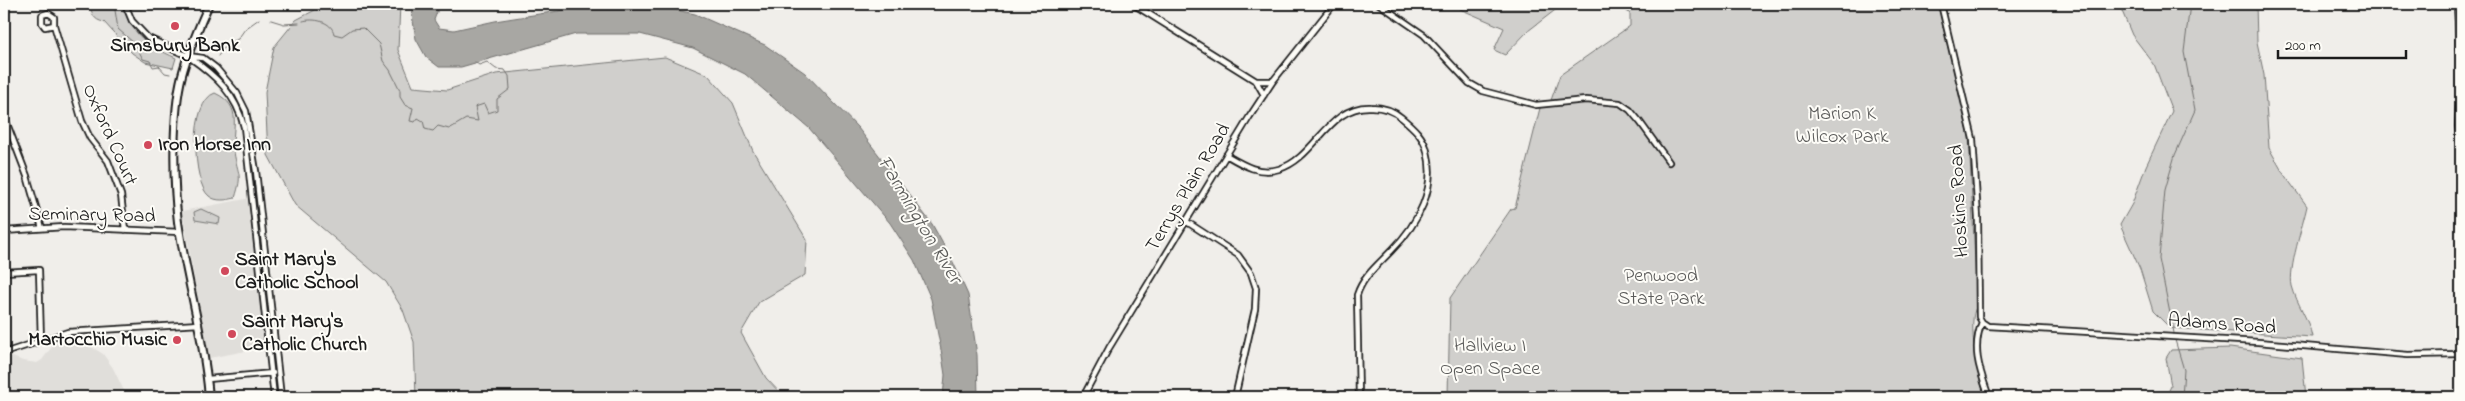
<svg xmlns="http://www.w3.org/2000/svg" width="2465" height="401" font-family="'Indie Flower',sans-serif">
  <rect width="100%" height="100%" fill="#f0eeea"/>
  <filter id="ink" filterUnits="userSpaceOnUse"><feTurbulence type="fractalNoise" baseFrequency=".02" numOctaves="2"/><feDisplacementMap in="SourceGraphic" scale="10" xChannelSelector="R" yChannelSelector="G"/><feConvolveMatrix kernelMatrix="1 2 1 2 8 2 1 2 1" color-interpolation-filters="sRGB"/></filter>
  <g filter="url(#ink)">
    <!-- built -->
    <path fill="#e0deda" d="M251,198L267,347L209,358L182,211Z
      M67,340L87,344L103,354L113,368L127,397H4V357L10,356L23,361L37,363L42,360L54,344Z"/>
    <!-- green -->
    <path fill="#d0cfcc" stroke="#767674" d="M90,4H122C134,37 145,44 176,58L173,68L145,62L132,53L104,22C93,20 92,14 90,4Z
      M318,4H400L398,50L413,87L447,90L496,74L665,57L708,75L733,103L753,151L807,240L805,275L759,302L741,333L766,378L784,397H416L414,342L403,310L386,282L295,205L268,155L265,92L274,47L296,20L315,10Z
      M1469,4H1563L1528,31L1505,55L1494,50L1504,28L1460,9Z
      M1619,4H1938L1969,136L1977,306C1966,320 1979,380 1985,397H1448L1450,298L1511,209L1515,208L1541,104L1550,103L1560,75L1630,26V14Z
      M2119,4H2256L2257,42L2264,75L2269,148L2283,173L2307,206C2303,225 2288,269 2292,286C2297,305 2309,319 2312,337L2170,328L2153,311L2140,269L2120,225L2132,204L2146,166L2172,111L2154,64L2132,35Z
      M215,93C245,107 230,129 234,152C238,176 243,173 235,198C227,200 216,202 209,196C192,183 189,101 215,93Z
      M201,209L220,218L219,224L195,220L194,212Z
      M2230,348L2302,358L2306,397H2166L2171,386L2166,358L2171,350Z"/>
    <!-- water -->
    <path fill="#a8a7a3" stroke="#706f6d" d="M415,4H440L434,20L439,28L454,30L495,21L571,9L647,4L695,14L765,45L805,73L858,128L932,224L953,262L968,295L977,355L978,397H943L945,375L942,355L931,299L914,260L890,223L809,128L745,74L693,48L640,34H576L461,67H439L426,57L416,39L412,15Z"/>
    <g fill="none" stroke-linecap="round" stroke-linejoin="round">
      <!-- stream -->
      <path stroke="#706f6d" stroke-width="1" d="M114,4L118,29L135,44L143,59L150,61L153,67L159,66L165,73L170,74
        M271,20L284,24L299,23
        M303,21C313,18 332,21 334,34L342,36L352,29L363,28L379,44L383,61L390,70L400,90V97L405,105L413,108L410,121L415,122L418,118L423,121L425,129L433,131L438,126L449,129L466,119L478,121L475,107L484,104L488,113L497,110V99L510,89L509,76L505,70L496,69L487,62L479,65L475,62
        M218,56L227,44L238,39L245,29L259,19
        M2174,333L2159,259L2165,190L2175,155L2195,110L2184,52L2190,4
        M2175,340L2184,370L2182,397"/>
      <!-- minor casing -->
      <g stroke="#1c1c1c" stroke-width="8">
        <path id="minor" d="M125,4L132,21L148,38L188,56L203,58L216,68L237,93L246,111L256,171L281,397
          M1133,4L1256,81L1264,95
          M1379,4L1424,35L1469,83L1483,91L1536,105L1586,100L1620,103L1630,110L1640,122L1669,162
          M1941,4L1973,139L1978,218L1979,317L1982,322C1971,349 1980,371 1989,397
          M2457,4L2461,73L2458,126L2461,152
          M54,25L45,27L42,23V15L48,13L54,17V25L82,121L90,138L108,161L121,195L125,230
          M189,57C216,76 236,94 244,127L274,397
          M1256,81H1273
          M4,116L27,176L42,228
          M1226,155C1243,165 1259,175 1279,169C1316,158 1328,105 1371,107C1383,107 1393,110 1402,118C1413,127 1424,137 1427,151C1437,188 1418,224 1392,250C1379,264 1363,276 1357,295L1359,397
          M1187,222L1238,255L1251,273L1256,288L1255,309L1235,397
          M4,231L64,227L180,232
          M4,272L39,270L41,341
          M1982,322L1988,326L2258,342L2408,355L2461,354
          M4,353L68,332L199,324
          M208,379L273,373
          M1083,397L1109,348L1250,116L1273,81L1334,4"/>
      </g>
      <!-- highway casing -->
      <g stroke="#1c1c1c" stroke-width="10">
        <path id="highway" d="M209,397C204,338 187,281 178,222C173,181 172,114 182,75C188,51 199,27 209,4"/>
      </g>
      <!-- minor -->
      <use href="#minor" stroke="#fdfcf7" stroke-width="4.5"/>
      <!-- highway -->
      <use href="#highway" stroke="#fdfcf7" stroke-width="6"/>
    </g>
  </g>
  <!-- markers -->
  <g fill="#d1495b" stroke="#fdfcf7" stroke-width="2">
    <circle cx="175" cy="26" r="5"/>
    <circle cx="148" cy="145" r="5"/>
    <circle cx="225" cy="271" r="5"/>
    <circle cx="232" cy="334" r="5"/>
    <circle cx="177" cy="340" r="5"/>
  </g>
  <g text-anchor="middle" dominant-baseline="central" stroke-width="4" stroke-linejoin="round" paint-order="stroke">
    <!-- poi labels -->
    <g font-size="20" font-weight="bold" fill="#1c1c1c" stroke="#fdfcf7" text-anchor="start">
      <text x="175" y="46" text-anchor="middle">Simsbury Bank</text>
      <text x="158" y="145">Iron Horse Inn</text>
      <text x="235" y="260">Saint Mary's<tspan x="235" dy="23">Catholic School</tspan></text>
      <text x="242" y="322">Saint Mary's<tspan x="242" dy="23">Catholic Church</tspan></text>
      <text x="167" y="340" text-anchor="end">Martocchio Music</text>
    </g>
    <!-- park labels -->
    <g font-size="20" fill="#5b5b5a" stroke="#fdfcf7">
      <text x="1842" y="114">Marion K<tspan x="1842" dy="23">Wilcox Park</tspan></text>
      <text x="1661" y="276">Penwood<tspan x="1661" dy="23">State Park</tspan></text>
      <text x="1490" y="346">Hallview I<tspan x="1490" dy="23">Open Space</tspan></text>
    </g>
    <!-- street labels -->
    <g font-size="20" fill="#1c1c1c" stroke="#fdfcf7">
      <text transform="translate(109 135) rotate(66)">Oxford Court</text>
      <text transform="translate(1189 188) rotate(-59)">Terrys Plain Road</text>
      <text transform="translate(1960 201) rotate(-93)">Hoskins Road</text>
      <text transform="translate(92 216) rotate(1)">Seminary Road</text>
      <text transform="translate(2222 325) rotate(4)">Adams Road</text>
    </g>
    <!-- water labels -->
    <g font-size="21" font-style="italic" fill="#5b5b59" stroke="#fdfcf7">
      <text transform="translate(919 220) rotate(59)">Farmington River</text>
    </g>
  </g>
  <!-- margin -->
  <rect width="2465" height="401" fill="none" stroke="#fdfcf7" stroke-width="20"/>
  <rect x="10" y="10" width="2445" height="381" fill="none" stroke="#1c1c1c" stroke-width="2" filter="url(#ink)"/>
  <!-- scale -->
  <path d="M2278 50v8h128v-8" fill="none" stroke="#1c1c1c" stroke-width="2.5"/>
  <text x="2285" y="50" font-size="15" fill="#1c1c1c" stroke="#fdfcf7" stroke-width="4" paint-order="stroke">200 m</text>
</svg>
